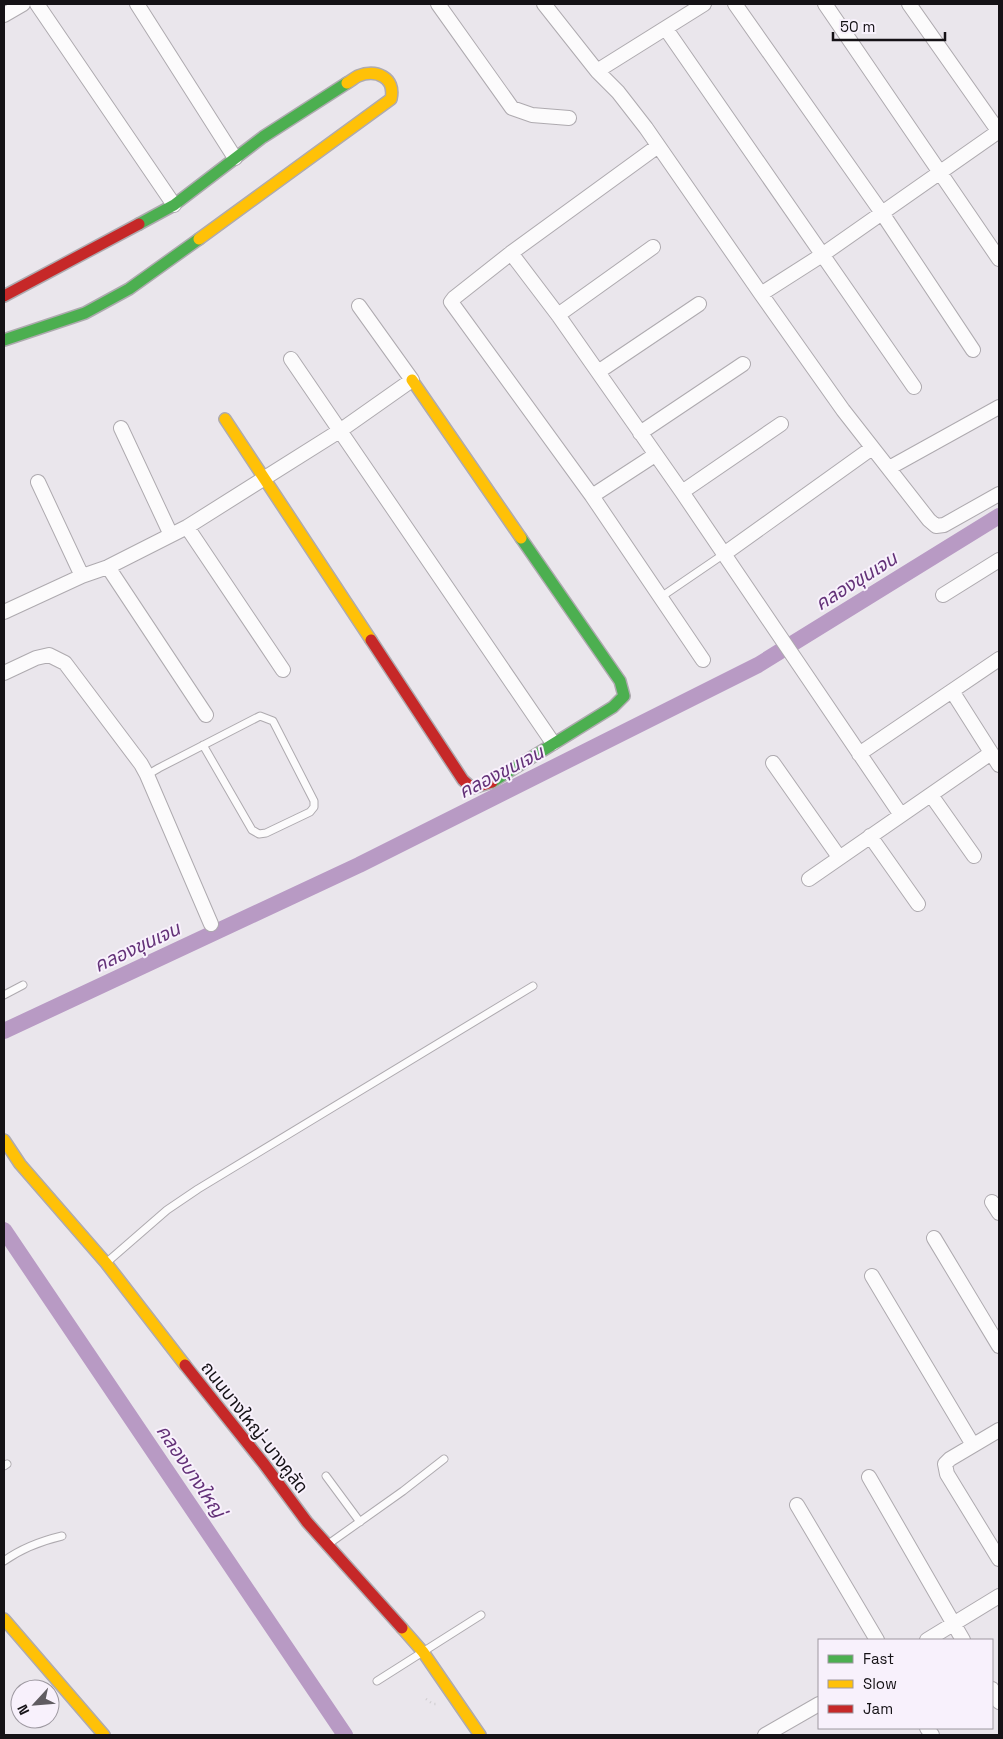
<svg xmlns="http://www.w3.org/2000/svg" width="1003" height="1739" font-family="'Space Grotesk','Noto Sans Thai',sans-serif">
  <rect width="100%" height="100%" fill="#eae6ec"/>
  <g fill="none" stroke-linecap="round" stroke-linejoin="round">
    <!-- canal -->
    <path stroke="#b89ac4" stroke-width="16" d="M4,1031L359,865L758,665L999,516
      M4,1230L345,1735"/>
    <!-- lane casing -->
    <g stroke="#aeaaaf" stroke-width="9">
      <path id="lane" d="M661,597L724,554
        M147,775L159,768L260,716L273,721L314,801V807L310,812L266,833L259,834L252,830L203,745
        M4,995L23,985
        M106,1263L167,1210L198,1189L533,986
        M4,1466L7,1464
        M326,1476L360,1522
        M327,1545L403,1491L444,1459
        M4,1561C22,1548 41,1541 62,1536
        M377,1681L481,1615"/>
    </g>
    <!-- street casing -->
    <g stroke="#aeaaaf" stroke-width="16">
      <path id="street" d="M37,4L174,205
        M137,4L235,158
        M438,4L512,108L532,115L569,118
        M544,4L597,71L618,92L646,128L761,294L843,410L929,520L936,526L944,525L999,494
        M735,4L882,213L973,350
        M825,4L999,259
        M909,4L999,132
        M4,15L23,4
        M666,29L914,387
        M597,71L704,4
        M658,146L511,253L454,298L451,302L592,496L703,660
        M511,253L558,315L682,492L901,815
        M761,294L822,255L999,131
        M558,315L653,247
        M291,359L553,743
        M598,372L699,304
        M121,428L171,535
        M640,433L743,364
        M889,468L999,407
        M38,482L82,576
        M682,492L781,424
        M592,496L655,455
        M187,527L283,670
        M724,554L872,448
        M108,567L206,715
        M943,595L999,560
        M4,612L82,576L108,567L187,527L341,430L412,380L359,306
        M4,673L36,658L49,655L65,663L141,764L147,775L211,924
        M952,691L999,765
        M859,754L999,659
        M773,763L839,857
        M931,795L974,856
        M870,836L918,904
        M809,879L991,753
        M992,1202L999,1213
        M934,1238L999,1346
        M872,1276L973,1445
        M999,1430L950,1459L945,1464L947,1474L999,1559
        M869,1477L963,1640
        M797,1505L877,1640
        M927,1640L999,1596
        M992,1689L999,1702
        M927,1728L932,1735
        M765,1735L819,1704"/>
    </g>
    <!-- fast casing -->
    <g stroke="#aeaaaf" stroke-width="14">
      <path id="fast" d="M139,224L174,205L263,137L347,83
        M4,340L85,313L129,289L199,239
        M492,782L613,707L624,696L620,681L521,538"/>
    </g>
    <!-- slow casing -->
    <g stroke="#aeaaaf" stroke-width="14">
      <path id="slow" d="M199,239L391,99C396,77 376,69 358,76C354,78 351,81 347,83
        M412,380L521,538
        M225,419L371,640
        M4,1140L20,1164L106,1263L185,1365
        M4,1619L104,1735
        M402,1628L423,1652L480,1735"/>
    </g>
    <!-- jam casing -->
    <g stroke="#aeaaaf" stroke-width="14">
      <path id="jam" d="M4,296L139,224
        M371,640L463,780L472,788L492,782
        M185,1365L264,1464L307,1522L402,1628"/>
    </g>
    <!-- path -->
    <path stroke="#ceccce" stroke-width="2.5" stroke-dasharray="1 4" stroke-linecap="butt" d="M426,1699L433,1704H439"/>
    <!-- lane -->
    <use href="#lane" stroke="#fcfbfc" stroke-width="7"/>
    <!-- street -->
    <use href="#street" stroke="#fcfbfc" stroke-width="14"/>
    <!-- fast -->
    <use href="#fast" stroke="#4caf50" stroke-width="11"/>
    <!-- slow -->
    <use href="#slow" stroke="#ffc107" stroke-width="11"/>
    <!-- jam -->
    <use href="#jam" stroke="#c62828" stroke-width="11"/>
  </g>
  <g text-anchor="middle" dominant-baseline="central" stroke-width="4" stroke-linejoin="round" paint-order="stroke">
    <!-- street labels -->
    <g font-size="18" fill="#151216" stroke="#f8f1fc">
      <text transform="translate(255 1427) rotate(52)">ถนนบางใหญ่-บางคูลัด</text>
    </g>
    <!-- water labels -->
    <g font-size="19" font-style="italic" fill="#633178" stroke="#f8f1fc">
      <text transform="translate(856 581) rotate(-32)">คลองขุนเจน</text>
      <text transform="translate(501 772) rotate(-27)">คลองขุนเจน</text>
      <text transform="translate(137 947) rotate(-25)">คลองขุนเจน</text>
      <text transform="translate(191 1471) rotate(56)">คลองบางใหญ่</text>
    </g>
  </g>
  <!-- border -->
  <rect width="1003" height="1739" fill="none" stroke="#151216" stroke-width="10"/>
  <!-- legend -->
  <rect x="818" y="1639" width="175" height="90" fill="#f8f1fc" stroke="#9d98a0"/>
  <rect x="828" y="1655" width="25" height="8" fill="#4caf50" stroke="#9d98a0"/>
  <text x="863" y="1664" font-size="15" fill="#151216">Fast</text>
  <rect x="828" y="1680" width="25" height="8" fill="#ffc107" stroke="#9d98a0"/>
  <text x="863" y="1689" font-size="15" fill="#151216">Slow</text>
  <rect x="828" y="1705" width="25" height="8" fill="#c62828" stroke="#9d98a0"/>
  <text x="863" y="1714" font-size="15" fill="#151216">Jam</text>
  <!-- north arrow -->
  <g transform="translate(35 1704) rotate(244)"><circle r="24" fill="#f8f1fc" stroke="#9d98a0"/>
  <path d="M0-4L9 19L0 12L-9 19Z" fill="#605c61"/>
  <text y="-8" font-size="14" font-weight="bold" text-anchor="middle" fill="#151216">N</text>
  </g>
  <!-- scale -->
  <path d="M833 32v8h112v-8" fill="none" stroke="#151216" stroke-width="2.5"/>
  <text x="840" y="32" font-size="15" fill="#151216" stroke="#f8f1fc" stroke-width="4" paint-order="stroke">50 m</text>
</svg>
